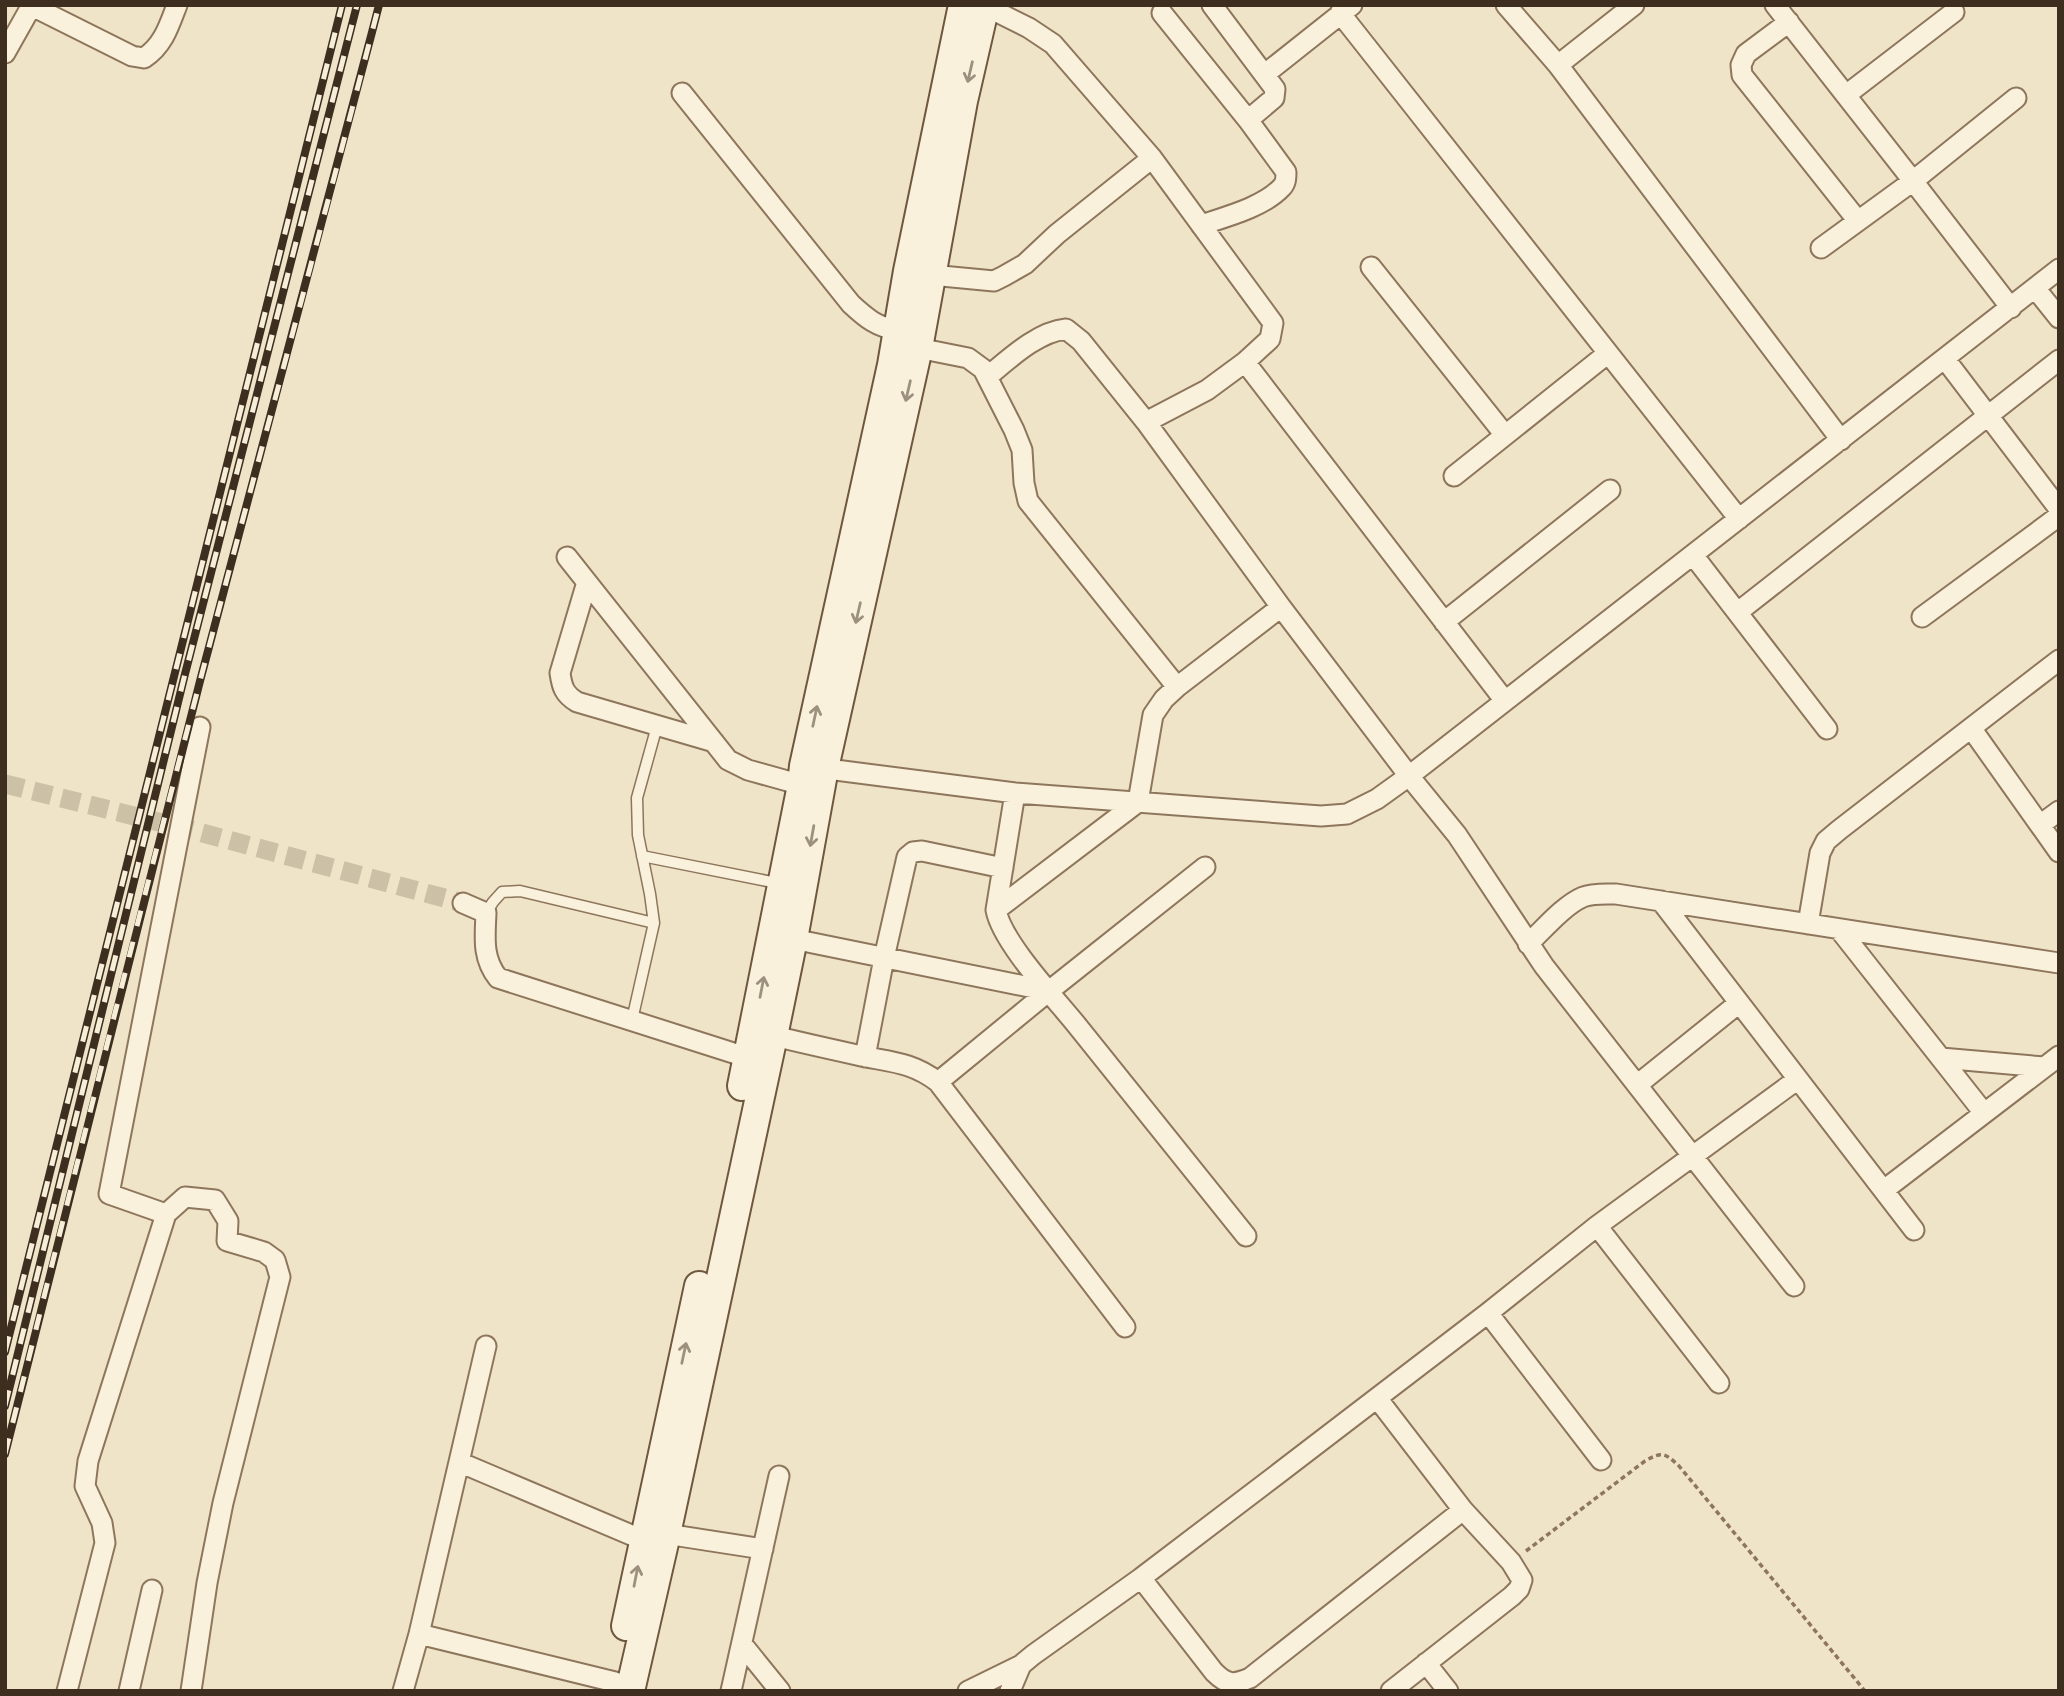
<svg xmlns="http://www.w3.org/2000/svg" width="2064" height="1696" font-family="'Times New Roman',serif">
  <rect width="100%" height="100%" fill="#f0e4c8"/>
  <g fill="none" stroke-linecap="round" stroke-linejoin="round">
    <!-- street-tunnel -->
    <path stroke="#ccc0a6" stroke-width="19" stroke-dasharray="19 10" stroke-linecap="butt" d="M5,784L195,831L463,903"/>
    <!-- lane casing -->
    <g stroke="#8d765c" stroke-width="13">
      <path id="lane" d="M642,856L782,884
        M486,913L493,902L502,892L520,891L654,923
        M632,1020L654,923L650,894L638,835L637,798L657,726"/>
    </g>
    <!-- street casing -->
    <g stroke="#8d765c" stroke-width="23">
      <path id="street" d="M30,5L132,56L144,58C163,46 169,26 177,5
        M1212,5L1275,89L1274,98L1248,120
        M1506,5L1558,65L1634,5
        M1775,5L1913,181L2011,308
        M985,6L1029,28L1053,44L1152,158L1273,323L1270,339L1245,362L1207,390L1146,422
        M1162,13L1248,120L1286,172C1286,177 1286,183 1282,187C1264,207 1225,217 1201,225
        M1340,13L1739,519
        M1789,22L1746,54L1741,65L1742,75L1858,221
        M5,53L32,5
        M1558,65L1841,440
        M1265,74L1352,5
        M682,93L851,304C866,318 878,328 898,330
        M1846,95L1954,12
        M1821,248L1913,181L2016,98
        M1371,267L1505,435
        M931,275L994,281L1004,276L1025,264L1057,234L1152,158
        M2035,288L2059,318
        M918,348L968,358L983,369L1014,430L1022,450L1024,483L1028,501L1177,687
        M1945,359L2059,509
        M1245,362L1505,701
        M987,377C1009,359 1037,332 1066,329L1081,341L1146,422L1281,607L1409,776L1457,835L1544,966L1794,1286
        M1454,476L1607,354
        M1693,555L1827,729
        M567,557L728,760L748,770L802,785
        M587,582L560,673C562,687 564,694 577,702L714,742
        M1738,612L2059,360
        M1922,617L2059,516
        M1444,622L1610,490
        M1971,728L2059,852
        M812,767L1015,793L1321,816L1347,814L1377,799L1409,776L2059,269
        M1015,793L996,910C1002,942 1053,996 1075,1023C1132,1094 1189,1165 1246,1236
        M2040,825L2059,811
        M1661,901L1914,1230
        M463,903L486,913C485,937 482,958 498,978L749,1058
        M996,910L1138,802L1153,715L1164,699L1177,687L1281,607
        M1808,924L1820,853L1826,841L1839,830L2059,660
        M1839,929L1984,1113
        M793,939L1049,991
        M1528,944C1543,930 1564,905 1583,897C1593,893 1605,894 1616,894L2059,963
        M762,1033C793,1041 825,1048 857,1055C888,1062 911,1061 938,1082L1125,1327
        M865,1057L884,958L907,857L913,852L922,851L1003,868
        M1941,1058L2044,1067
        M938,1082L1049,991L1205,867
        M1637,1085L1739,1003
        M1884,1190L2059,1056
        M166,1214L109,1194L200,727
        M1597,1226L1719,1383
        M1488,1313L1601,1460
        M1377,1398L1463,1510L1511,1562L1522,1580L1519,1589L1512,1596L1391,1691
        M459,1462L643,1540
        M666,1534L763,1549
        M1141,1578L1214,1672C1227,1685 1233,1685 1250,1678L1463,1510
        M419,1634L615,1682
        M742,1644L780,1691
        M1426,1663L1448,1691
        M67,1691L105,1543L102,1523L85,1486L88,1461L166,1214L185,1197L215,1200L228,1221L227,1241L264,1252L275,1260L280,1277L223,1503L207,1583L191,1691
        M129,1691L152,1590
        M403,1691L419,1634L486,1346
        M731,1691L779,1476
        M968,1691L1021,1665
        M1010,1691L1021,1665L1033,1655L1141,1578L1279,1473L1488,1313L1597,1226L1798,1079"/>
    </g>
    <!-- secondary casing -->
    <g stroke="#6f573f" stroke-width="32">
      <path id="secondary" d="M742,1086L802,785L804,766L892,365L908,271L963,5
        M626,1626L699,1286
        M630,1691L666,1534L773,1036L793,939L824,768L918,348L963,101L985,5"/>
    </g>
    <!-- path -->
    <path stroke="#8d765c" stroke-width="3.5" stroke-dasharray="5 3.5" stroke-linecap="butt" d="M1526,1551L1645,1461C1662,1451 1665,1453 1679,1466L1865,1691"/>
    <!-- lane -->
    <use href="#lane" stroke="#faf1dc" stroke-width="10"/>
    <!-- street -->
    <use href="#street" stroke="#faf1dc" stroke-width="19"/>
    <!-- secondary -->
    <use href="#secondary" stroke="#faf1dc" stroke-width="28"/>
    <!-- rail casing -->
    <g stroke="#3d2e20" stroke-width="8">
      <path id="rail" d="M5,1352L342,5
        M5,1406L185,674L357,5
        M5,1454C69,1196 133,938 200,681C259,456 321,231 379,5"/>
    </g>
    <!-- rail -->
    <use href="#rail" stroke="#f7eed8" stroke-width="5" stroke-dasharray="16" stroke-linecap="butt"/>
  </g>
  <!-- one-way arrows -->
  <defs><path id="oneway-shaft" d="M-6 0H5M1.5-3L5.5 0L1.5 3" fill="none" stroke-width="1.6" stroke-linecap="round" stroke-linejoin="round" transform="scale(1.75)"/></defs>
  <g stroke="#9c907e">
    <use href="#oneway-shaft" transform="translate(970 72) rotate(103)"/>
    <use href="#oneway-shaft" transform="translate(908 391) rotate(103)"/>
    <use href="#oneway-shaft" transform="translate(858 613) rotate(103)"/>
    <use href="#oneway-shaft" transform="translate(815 716) rotate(-78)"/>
    <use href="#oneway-shaft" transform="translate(812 836) rotate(100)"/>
    <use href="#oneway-shaft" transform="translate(762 987) rotate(-79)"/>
    <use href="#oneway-shaft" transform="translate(684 1353) rotate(-78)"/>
    <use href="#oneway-shaft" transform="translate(636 1576) rotate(-79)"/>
  </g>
  <!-- border -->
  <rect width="2064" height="1696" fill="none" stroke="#3d2e20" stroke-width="14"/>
</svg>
